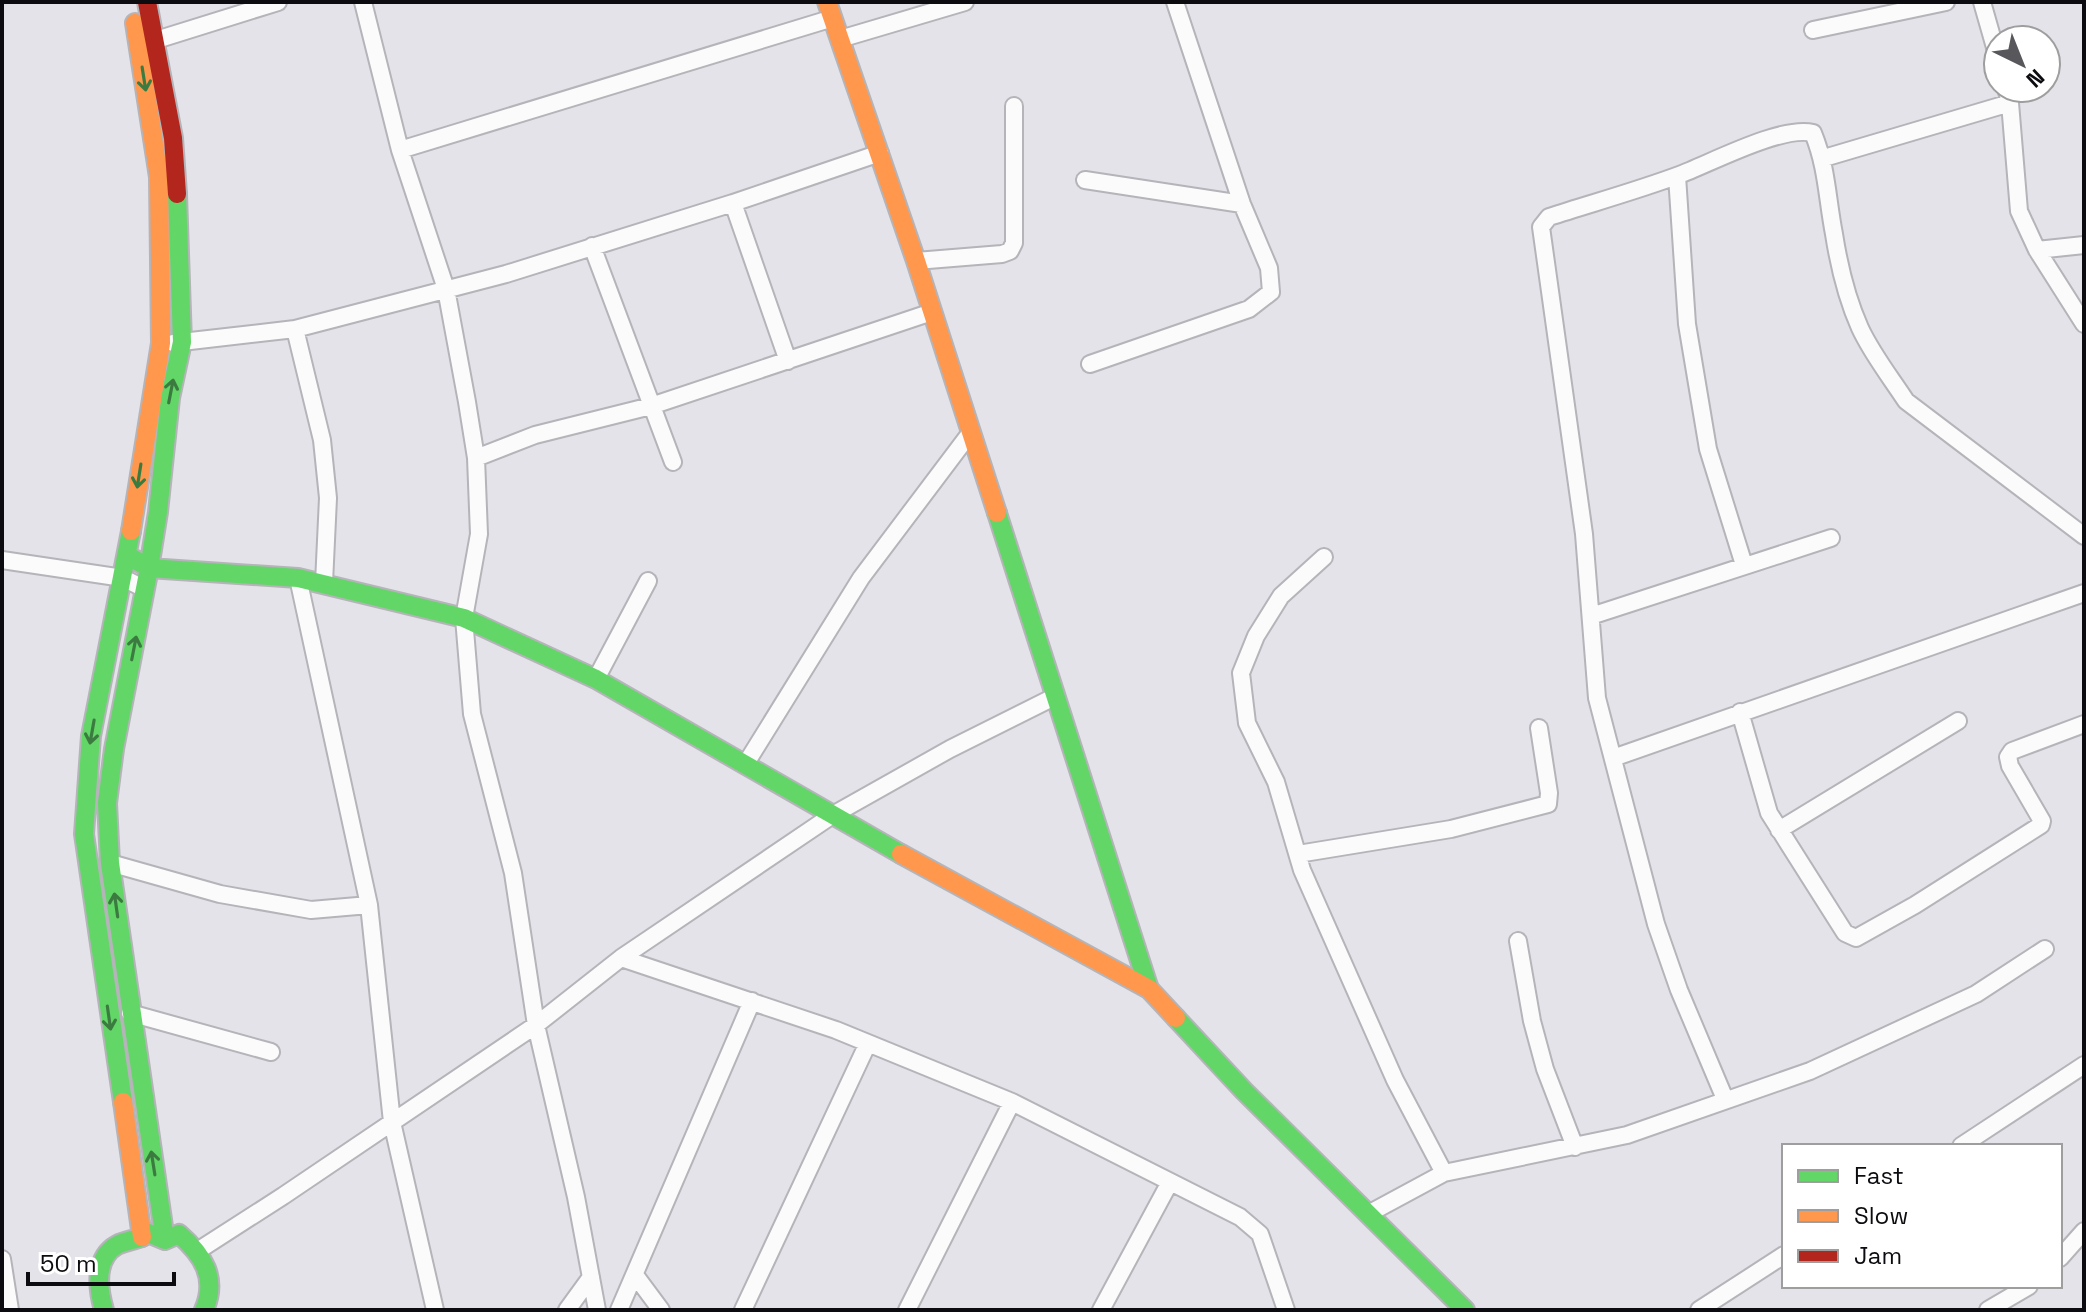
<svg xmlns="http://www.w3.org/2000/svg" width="2086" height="1312" font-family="'Space Grotesk',sans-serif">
  <rect width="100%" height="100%" fill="#e3e3e9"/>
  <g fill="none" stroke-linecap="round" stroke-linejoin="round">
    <!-- street casing -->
    <g stroke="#b4b4b9" stroke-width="20">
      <path id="street" d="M363,2L400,150
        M1982,2L1998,58
        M1813,30L1946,2
        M840,39L965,2
        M153,41L278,2
        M2006,88L2010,103L2019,211L2037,250L2084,324
        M1824,158L2010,103
        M1677,176L1687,324L1708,449L1744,565
        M1085,180L1242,204
        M733,203L788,361
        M592,246L673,462
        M2037,250L2084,245
        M916,261L1002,254L1010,251L1014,243V106
        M295,329L322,440L328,498L324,583
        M173,343L295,329L506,274L733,203L880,153
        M1090,364L1249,309L1271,292L1269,268L1242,204L1175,2
        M476,458L535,435L651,406L932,312
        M1324,557L1281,596L1256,636L1241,673L1247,723L1276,782L1302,870L1395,1080L1444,1173
        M2,560L123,578L145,589
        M298,578L369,905L392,1122L435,1310
        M1591,616L1831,538
        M596,679L648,581
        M1740,712L1769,813L1845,933L1856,938L1915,905L2041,825L2042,821L2010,766L2008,757L2012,751L2084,724
        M1613,758L2084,593
        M745,765L861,578L971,432
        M1779,830L1958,721
        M1298,854L1451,829L1548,804L1549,793L1539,728
        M110,863L220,894L311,910L369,905
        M1518,941L1532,1021L1545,1069L1575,1147
        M621,958L836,1030L1012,1102L1240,1217L1260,1234L1286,1310
        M130,1013L271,1052
        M1725,1099L1679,990L1656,924L1597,698L1584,534L1541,227L1549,217C1592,203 1636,191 1679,175C1711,163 1782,125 1813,133C1827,167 1827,198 1834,234C1839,266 1847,299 1860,328C1872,354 1891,378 1906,401L2084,536
        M1961,1146L2084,1065
        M1368,1214L1444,1173L1627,1135L1810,1071L1976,994L2045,949
        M199,1250L283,1196L536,1025L621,958L831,816L950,749L1056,696
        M2060,1258L2084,1231
        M2,1259L10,1310
        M635,1275L661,1310
        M567,1310L591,1277
        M597,1310L576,1197L536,1025L513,873L472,714L464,618L479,534L476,458L467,402L446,289L400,150L833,18
        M619,1310L752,1001
        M743,1310L868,1043
        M907,1310L1012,1102
        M1101,1310L1170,1182
        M1699,1310L1784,1255
        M1988,1310L2029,1286"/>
    </g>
    <!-- fast casing -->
    <g stroke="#b4b4b9" stroke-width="22">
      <path id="fast" d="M997,513L1149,989
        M127,555L149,568L298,578L464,618L596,679L901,854
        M1176,1018L1244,1091L1465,1310
        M123,1102L84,834L91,736L131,531
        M165,1240L110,863L107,803L114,749L149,568L158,512L170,398L182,342L177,194
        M104,1310C98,1289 94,1258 117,1245C125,1241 134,1240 142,1237L141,1230L165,1240L179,1234C203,1255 218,1278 204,1310"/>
    </g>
    <!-- slow casing -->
    <g stroke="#b4b4b9" stroke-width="22">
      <path id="slow" d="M827,2L916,261L997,513
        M131,531L161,343L159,177L135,23
        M901,854L1149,989L1176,1018
        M123,1102L142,1237"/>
    </g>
    <!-- jam casing -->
    <g stroke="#b4b4b9" stroke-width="22">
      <path id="jam" d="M147,2L173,138L177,194"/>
    </g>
    <!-- street -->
    <use href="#street" stroke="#fbfbfc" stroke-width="16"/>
    <!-- fast -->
    <use href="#fast" stroke="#63d668" stroke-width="18"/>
    <!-- slow -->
    <use href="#slow" stroke="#ff974d" stroke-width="18"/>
    <!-- jam -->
    <use href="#jam" stroke="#b3261e" stroke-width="18"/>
  </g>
  <!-- one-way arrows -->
  <defs><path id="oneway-shaft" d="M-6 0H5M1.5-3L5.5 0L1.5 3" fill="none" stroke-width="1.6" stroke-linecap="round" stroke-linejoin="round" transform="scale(2)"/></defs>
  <g stroke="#3c7b40">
    <use href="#oneway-shaft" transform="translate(144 79) rotate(81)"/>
    <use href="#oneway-shaft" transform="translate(171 391) rotate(-79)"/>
    <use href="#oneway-shaft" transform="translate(139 476) rotate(99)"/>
    <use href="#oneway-shaft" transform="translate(134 648) rotate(-79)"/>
    <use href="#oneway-shaft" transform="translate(92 732) rotate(100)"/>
    <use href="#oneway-shaft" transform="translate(116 905) rotate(-98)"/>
    <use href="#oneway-shaft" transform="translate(109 1018) rotate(82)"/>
    <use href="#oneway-shaft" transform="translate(153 1163) rotate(-99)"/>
  </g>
  <!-- border -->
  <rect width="2086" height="1312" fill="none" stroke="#0c0c10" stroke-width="8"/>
  <!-- legend -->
  <rect x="1782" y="1144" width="280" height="144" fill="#ffffff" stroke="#9e9e9f" stroke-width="2"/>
  <rect x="1798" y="1170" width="40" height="12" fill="#63d668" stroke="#9e9e9f" stroke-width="2"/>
  <text x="1854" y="1184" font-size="24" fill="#0c0c10">Fast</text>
  <rect x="1798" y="1210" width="40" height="12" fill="#ff974d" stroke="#9e9e9f" stroke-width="2"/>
  <text x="1854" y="1224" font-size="24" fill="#0c0c10">Slow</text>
  <rect x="1798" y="1250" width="40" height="12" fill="#b3261e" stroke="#9e9e9f" stroke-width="2"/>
  <text x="1854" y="1264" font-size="24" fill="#0c0c10">Jam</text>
  <!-- north arrow -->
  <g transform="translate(2022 64) rotate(137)"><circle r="38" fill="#ffffff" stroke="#9e9e9f" stroke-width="2"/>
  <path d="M0-6L14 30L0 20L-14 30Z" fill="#57575c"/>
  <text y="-12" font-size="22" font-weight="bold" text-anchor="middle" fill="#0c0c10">N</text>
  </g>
  <!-- scale -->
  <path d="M28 1272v12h146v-12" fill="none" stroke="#0c0c10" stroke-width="4"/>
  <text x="40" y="1272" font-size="24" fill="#0c0c10" stroke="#ffffff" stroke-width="6" paint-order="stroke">50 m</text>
</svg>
